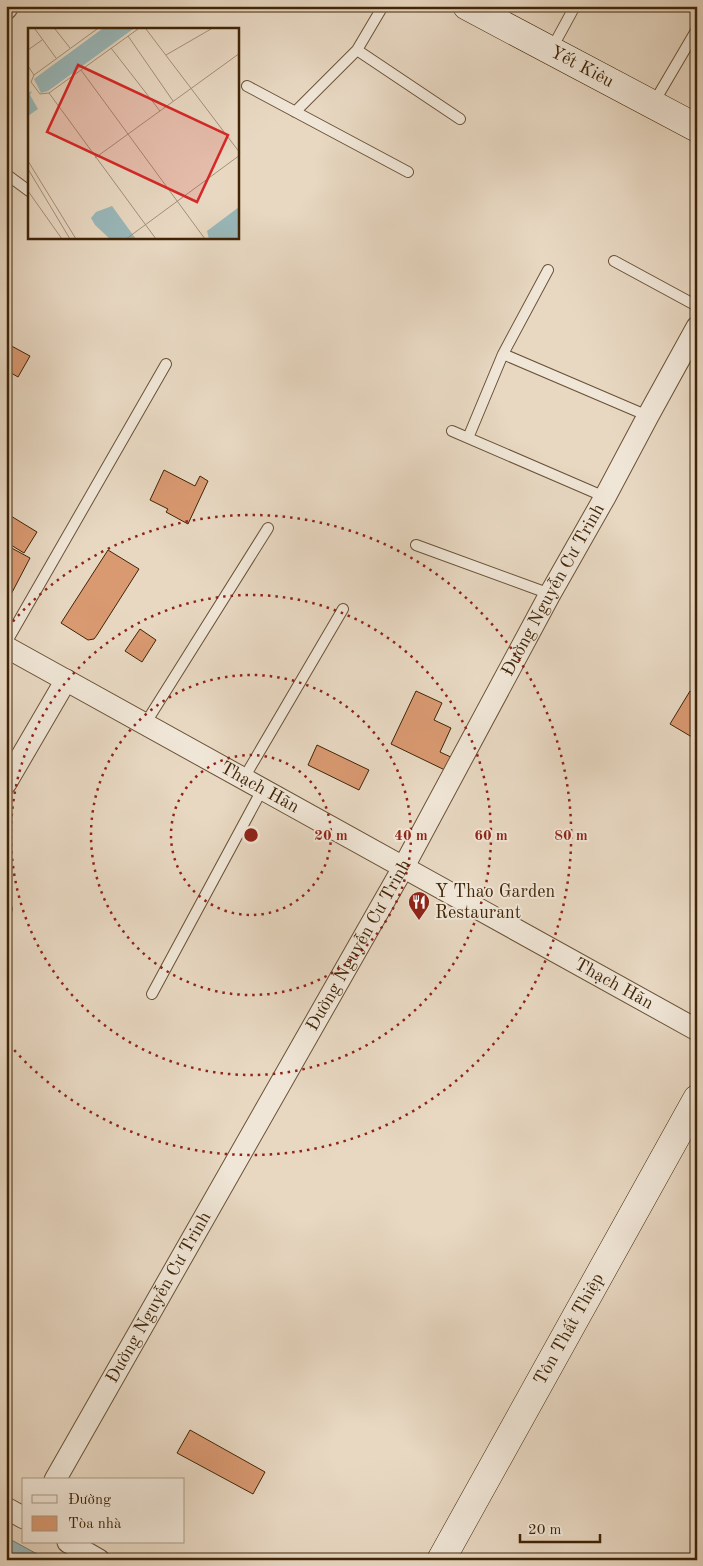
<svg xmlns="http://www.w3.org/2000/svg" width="703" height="1566" font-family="'Old Standard TT',serif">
  <rect width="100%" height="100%" fill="#e8d8c2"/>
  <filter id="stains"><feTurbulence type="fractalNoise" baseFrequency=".004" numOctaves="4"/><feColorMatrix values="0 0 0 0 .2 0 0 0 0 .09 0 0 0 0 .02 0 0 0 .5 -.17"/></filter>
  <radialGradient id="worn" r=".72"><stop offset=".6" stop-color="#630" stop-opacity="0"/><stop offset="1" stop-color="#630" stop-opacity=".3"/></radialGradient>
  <!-- water -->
  <path fill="#99b8ba" stroke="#757d72" d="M6,1537L48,1560H6Z"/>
  <!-- building -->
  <path fill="#d99971" stroke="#402507" d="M6,343L30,356L18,377L6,370Z
    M164,470L195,486L200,476L208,481L188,524L166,512L168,509L150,500Z
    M6,513L37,532L24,553L6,542Z
    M6,545L30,558L6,604Z
    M108,550L139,569L97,635L94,639L88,640L61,623Z
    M140,629L156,640L142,662L125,651Z
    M416,691L442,703L434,720L451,728L440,752L455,759L449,772L391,744Z
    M690,691L697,695V740L670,724Z
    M317,745L369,770L359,790L308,765Z
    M190,1430L265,1472L253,1494L177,1453Z"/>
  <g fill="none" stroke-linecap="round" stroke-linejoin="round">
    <!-- lane casing -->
    <g stroke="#6a5236" stroke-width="12">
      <path id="lane" d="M357,50L460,119
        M551,50L575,6
        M247,86L408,172
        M653,104L697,29
        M295,112L357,50L383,6
        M6,174L29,191
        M614,261L697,306
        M503,354L648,416
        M452,431L605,497
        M468,438L503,354L548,270
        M416,545L550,594
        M6,643L166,364
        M145,724L268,528
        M244,778L343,609
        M6,908L7,909
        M152,994L263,788"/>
    </g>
    <!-- street casing -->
    <g stroke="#6a5236" stroke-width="23">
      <g id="street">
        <path d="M6,9L8,6"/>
        <path id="s1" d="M6,647L697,1030"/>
        <path d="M6,783L66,680"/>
        <path id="s2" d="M55,1480L403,868L550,594L605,497L648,416L697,327"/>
        <path d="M6,1508L24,1518"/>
        <path d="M68,1542L99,1560"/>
      </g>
    </g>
    <!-- secondary casing -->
    <g stroke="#402507" stroke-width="29">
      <g id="secondary">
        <path id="s3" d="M467,6L697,128"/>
        <path id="s4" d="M441,1560L697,1099"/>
      </g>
    </g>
    <!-- lane -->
    <use href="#lane" stroke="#f0e6d7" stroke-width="10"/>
    <!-- street -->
    <use href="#street" stroke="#f0e6d7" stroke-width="21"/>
    <!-- secondary -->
    <use href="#secondary" stroke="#f0e6d7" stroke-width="28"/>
  </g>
  <!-- distance rings -->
  <g fill="none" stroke="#8f2418" stroke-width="2.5" stroke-dasharray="2.5 5">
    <circle cx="251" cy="835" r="80"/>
    <circle cx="251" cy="835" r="160"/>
    <circle cx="251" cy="835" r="240"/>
    <path d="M8 627A320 320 0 1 1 8 1043"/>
  </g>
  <!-- icons -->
  <defs>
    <g id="restaurant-pin" transform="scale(1.125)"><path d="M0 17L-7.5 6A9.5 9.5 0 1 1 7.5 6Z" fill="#8f2418" stroke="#f0e6d7"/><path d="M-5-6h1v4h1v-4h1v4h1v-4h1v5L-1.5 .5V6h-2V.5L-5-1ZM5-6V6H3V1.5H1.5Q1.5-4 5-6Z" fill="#fff"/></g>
  </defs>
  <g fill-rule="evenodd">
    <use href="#restaurant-pin" x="419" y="902"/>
  </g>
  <g text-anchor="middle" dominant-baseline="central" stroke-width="4" stroke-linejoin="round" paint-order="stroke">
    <!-- street labels -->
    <g font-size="18" fill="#402507" stroke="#f0e6d7">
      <text stroke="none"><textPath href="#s3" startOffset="130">Yết Kiêu</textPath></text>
      <text stroke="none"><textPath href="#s2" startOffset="1020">Đường Nguyễn Cư Trinh</textPath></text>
      <text stroke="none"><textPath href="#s1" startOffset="290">Thạch Hãn</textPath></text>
      <text stroke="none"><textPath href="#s2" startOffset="615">Đường Nguyễn Cư Trinh</textPath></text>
      <text stroke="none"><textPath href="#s1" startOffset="695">Thạch Hãn</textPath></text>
      <text stroke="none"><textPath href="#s2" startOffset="210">Đường Nguyễn Cư Trinh</textPath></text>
      <text stroke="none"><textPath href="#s4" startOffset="264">Tôn Thất Thiệp</textPath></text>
    </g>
    <!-- poi labels -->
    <g font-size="18" fill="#402507" stroke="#f0e6d7" text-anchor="start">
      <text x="435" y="892">Y Thao Garden<tspan x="435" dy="21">Restaurant</tspan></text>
    </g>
  </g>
  <!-- overview -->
  <g transform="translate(28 28)">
    <rect width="211" height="211" fill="#e8d8c2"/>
    <path d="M74,1H105L20,63L13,65L6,51ZM4,63L2,67L10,81L0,88V65ZM84,178L108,211H82L67,197L63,190L68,184ZM211,179V211H181L179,203Z" fill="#99b8ba"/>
    <path fill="none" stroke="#a59077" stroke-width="1" d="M7,1L28,30M27,1L42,20M118,1L212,125M100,8L145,73M83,20L132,83M0,22L14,12M138,27L183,1M0,38L6,47L3,54L12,66L21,65L128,211M53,42L177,211M6,47L69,1M21,65L110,1M67,130L212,25M0,133L48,211M0,141L42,211M0,163L34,211M98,211L212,127"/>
    <path fill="#d62828" fill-opacity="0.15" stroke="#d62828" stroke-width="2.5" d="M50,37L200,107L169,174L19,104Z"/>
    <rect width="211" height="211" fill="none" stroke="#402507" stroke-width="2.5"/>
  </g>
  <circle cx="251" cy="835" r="8" fill="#8f2418" stroke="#f0e6d7" stroke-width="2.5"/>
  <g font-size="15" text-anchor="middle" font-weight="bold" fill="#8f2418" stroke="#f0e6d7" stroke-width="4" stroke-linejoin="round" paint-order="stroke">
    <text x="331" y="840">20 m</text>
    <text x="411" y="840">40 m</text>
    <text x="491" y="840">60 m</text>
    <text x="571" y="840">80 m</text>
  </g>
  <!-- margin -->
  <rect width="703" height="1566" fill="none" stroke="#e8d8c2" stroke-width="25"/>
  <rect x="8" y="8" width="688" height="1551" fill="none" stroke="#402507" stroke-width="2.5"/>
  <rect x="12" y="12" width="678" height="1541" fill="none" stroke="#402507"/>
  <!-- legend -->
  <rect x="22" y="1478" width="162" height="65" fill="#f0e6d7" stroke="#aa9984"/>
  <rect x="32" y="1495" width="25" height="8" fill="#f0e6d7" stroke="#aa9984"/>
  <text x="68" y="1504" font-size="15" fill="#402507">Đường</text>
  <rect x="32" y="1516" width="25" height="15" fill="#d99971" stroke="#aa9984"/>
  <text x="68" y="1528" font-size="15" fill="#402507">Tòa nhà</text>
  <!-- scale -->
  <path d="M520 1534v8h80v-8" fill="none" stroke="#402507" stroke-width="2.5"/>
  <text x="528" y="1534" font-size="15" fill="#402507" stroke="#f0e6d7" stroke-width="4" paint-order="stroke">20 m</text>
  <rect width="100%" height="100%" filter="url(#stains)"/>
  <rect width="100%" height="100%" fill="url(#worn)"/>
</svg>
